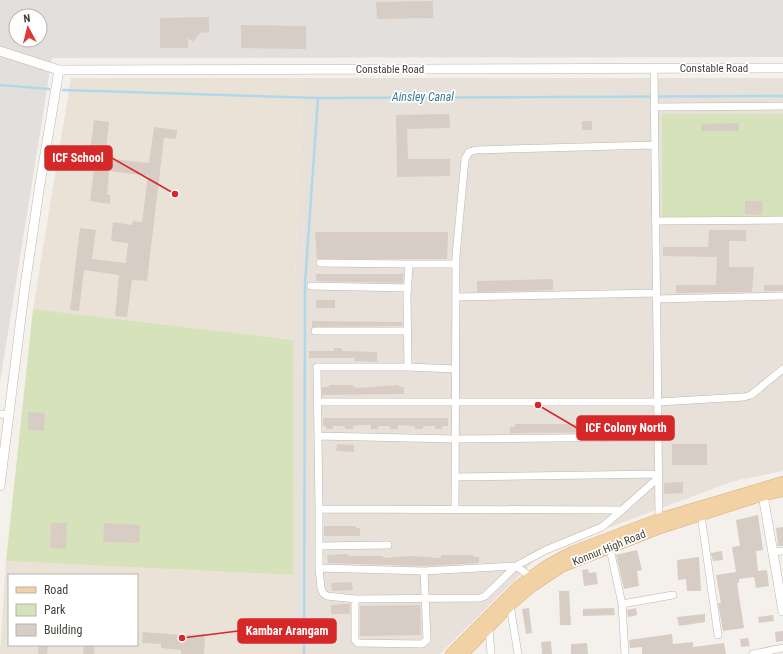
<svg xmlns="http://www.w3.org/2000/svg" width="783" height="654" font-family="'Roboto Condensed',sans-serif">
  <rect width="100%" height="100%" fill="#f4f0eb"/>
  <!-- residential -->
  <path fill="#e7e1da" d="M302,78H783V471L734,481L543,552L440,654H292L293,340Z"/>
  <!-- industrial -->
  <path fill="#e3dfdc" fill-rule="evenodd" d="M0,0H783V57L52,58L0,382ZM16,16H40V40H16Z"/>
  <!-- education -->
  <path fill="#ebe2d7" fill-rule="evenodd" d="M71,78H302L293,340L33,309Z
    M6,561L293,575L292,654H0ZM9,575H137V645H9Z"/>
  <!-- green -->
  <path fill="#d6e2b9" d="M662,114H783V221H662Z
    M33,309L293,340V575L6,561Z"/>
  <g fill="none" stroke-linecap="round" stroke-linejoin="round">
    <!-- stream -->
    <path stroke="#afd9e8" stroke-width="2.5" d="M0,85L49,89
      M63,90L318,98L783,96
      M304,654L305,284L318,98"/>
  </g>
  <!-- building -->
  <path fill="#d7cdc5" d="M433,1V18L377,19L376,2Z
    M209,17V33L201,32L193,42L188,38V48H160V18Z
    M241,25L306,26V49L241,48Z
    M449,114L450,128L407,129L408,159H450V176L397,177L396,115Z
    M94,120L109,122L105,158L149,163L154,127L177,130L176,139L164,138L147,281L132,280L127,317L115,316L119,275L84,270L79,311L70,310L80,228L96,230L92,259L126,263L128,243L111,241L113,222L132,225L133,221L142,222L148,176L109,171L107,195H110V204L90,201L94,168H88Z
    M582,121H592V130H582Z
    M739,123V131H701V124Z
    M745,201H763L762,215L745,214Z
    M709,230H746V241H729V267H754L752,292L676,293V285H716L717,257L663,256V247H708Z
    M315,232H448L447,259H317Z
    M316,274H403V283L316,281Z
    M553,279V290L477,292V281Z
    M764,285H783V291H764Z
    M316,300H335V308H316Z
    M312,321L402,322V326L312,327Z
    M334,348H342V351L377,352V362L354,361L355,358H309V351H334Z
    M329,385H353V387L358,388L399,385V387H404V394L322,395V387H329Z
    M28,412L45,413L44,431L28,430Z
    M323,418H448V426H442V429H435V426H423V429H415V426L398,425V429H390V426H378V429H371V425H359L353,426V429H345V426H333V429H326V426H323Z
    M515,424H641V432L510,433V427H515Z
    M337,444L354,445V452L336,451Z
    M672,444H707V465H672Z
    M683,482V493L664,494V483Z
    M758,515L763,550L756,551L758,571L767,570L769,586L756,588L754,577L739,579V583H737L744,628L723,631L718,603H721L716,575L736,572L732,547L740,546L736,520Z
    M51,523H67L66,549L50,548Z
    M104,523L140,525L139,543L103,542Z
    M324,526H356V528H360V536H324Z
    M783,527V546H778L776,528Z
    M637,550L642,570L637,571L639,586L624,589L616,555Z
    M722,551L723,560L713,561L711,553Z
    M348,554V556H383V558L411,556L441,558V555H474V557H479V563L424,566L328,563L327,555Z
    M699,557L701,591H687L686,579L678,580L677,560Z
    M588,569L589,573L596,572L598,584L584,586L582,570Z
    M352,582L353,590L332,591L331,583Z
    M559,591H569L571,625H560Z
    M344,604H350V614H331V605Z
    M420,605L421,635L360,636V606Z
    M529,608L532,633L526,634L522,609Z
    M614,608L615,615L583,616V609Z
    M636,608L637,615L628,617L627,610Z
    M705,614V622L679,626L677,617Z
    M773,615L774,621L759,623L758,617Z
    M783,631V641L776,642L775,632Z
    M143,632L182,635L205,634L204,654H181V650L161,648V644L142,643Z
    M672,634L673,644L693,642V647L724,643L726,654H642V647L630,648L629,640Z
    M748,638L750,646L741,647L740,639Z
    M551,641L552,654H542L541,642Z
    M587,643L588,654H571V644Z
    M39,645H48L47,654H38Z
    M84,645H95L94,654H83Z"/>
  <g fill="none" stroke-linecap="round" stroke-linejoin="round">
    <!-- minor casing -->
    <g stroke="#beb6af" stroke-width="8">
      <path id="minor" d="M654,69L659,519
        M654,107L783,106
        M655,221L783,220
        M320,263L409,264
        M311,286L408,288
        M456,297L656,293
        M656,299L783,296
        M315,331H407
        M408,367L407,297L409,264H456
        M317,402H658L744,397L751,395L783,369
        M0,414L10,415
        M318,436L455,439L658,437
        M455,477L658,474
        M319,509L317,367H408L455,369
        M455,510L456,256L465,159L469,152L476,150L655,145
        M701,515L718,635
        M319,546L388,545
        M610,549L622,604L625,654
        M772,552L783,551
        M319,568L321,588L323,593L327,596L355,599L480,598L485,596L516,566L546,550L602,527L622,510
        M531,577L516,566L424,571L319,568V509L622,510L659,477
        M355,599V640L358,643L422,644L427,640L424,571
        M622,604L673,595
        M510,605L518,654
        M489,629L491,654
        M753,654L783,648"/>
    </g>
    <!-- tertiary casing -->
    <g stroke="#beb6af" stroke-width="10">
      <path id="tertiary" d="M0,51L59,70L783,68
        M0,486L24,293L39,190L59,70
        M763,495L783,611"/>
    </g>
    <!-- primary casing -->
    <g stroke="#d6ac77" stroke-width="12">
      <path id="primary" d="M451,654L519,586L546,566L572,552L659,519L783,482
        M463,654L510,605L531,587L561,567L660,528L763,495L783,491"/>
    </g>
    <!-- minor -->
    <use href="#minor" stroke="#fff" stroke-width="7"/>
    <!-- tertiary -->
    <use href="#tertiary" stroke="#fff" stroke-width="9"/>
    <!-- primary -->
    <use href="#primary" stroke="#f2d2a5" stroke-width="11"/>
  </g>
  <g text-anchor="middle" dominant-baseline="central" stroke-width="3.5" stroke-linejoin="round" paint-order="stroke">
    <!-- street labels -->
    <g font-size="11" fill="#47403a" stroke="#fff">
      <text x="714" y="68">Constable Road</text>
      <text x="390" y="69">Constable Road</text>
      <text transform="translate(609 548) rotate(-22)">Konnur High Road</text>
    </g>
    <!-- water labels -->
    <g font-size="12" font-style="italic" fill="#3a7d97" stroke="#fff">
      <text x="423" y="97">Ainsley Canal</text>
    </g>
  </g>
  <!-- callouts -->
  <path fill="none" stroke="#d62828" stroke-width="1.5" d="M175 194L112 158M538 405L577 428M182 638L238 631"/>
  <g fill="#d62828" stroke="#fff" stroke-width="1.5">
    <circle cx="175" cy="194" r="4"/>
    <circle cx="538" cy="405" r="4"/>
    <circle cx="182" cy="638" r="4"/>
  </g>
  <g fill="#d62828" stroke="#d62828" stroke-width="1.5">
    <rect x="45" y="146" width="67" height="24" rx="4"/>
    <rect x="577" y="416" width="97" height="24" rx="4"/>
    <rect x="238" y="619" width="98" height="24" rx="4"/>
  </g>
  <g font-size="12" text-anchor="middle" font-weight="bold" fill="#fff">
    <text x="78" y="162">ICF School</text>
    <text x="626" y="432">ICF Colony North</text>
    <text x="287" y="635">Kambar Arangam</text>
  </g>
  <!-- legend -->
  <rect x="8" y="574" width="130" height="72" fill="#ffffff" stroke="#b5b3b0"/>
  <rect x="16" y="587" width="20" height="6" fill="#f2d2a5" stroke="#b5b3b0"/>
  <text x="44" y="594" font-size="12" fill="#47403a">Road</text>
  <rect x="16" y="604" width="20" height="12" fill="#d6e2b9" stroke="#b5b3b0"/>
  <text x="44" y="614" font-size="12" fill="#47403a">Park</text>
  <rect x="16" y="624" width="20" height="12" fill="#d7cdc5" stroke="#b5b3b0"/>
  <text x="44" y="634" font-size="12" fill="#47403a">Building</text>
  <!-- north arrow -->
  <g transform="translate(28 28) rotate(353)"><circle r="19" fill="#ffffff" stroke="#b5b3b0"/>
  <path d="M0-3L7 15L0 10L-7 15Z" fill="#e03836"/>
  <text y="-6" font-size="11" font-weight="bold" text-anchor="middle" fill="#47403a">N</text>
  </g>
</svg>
